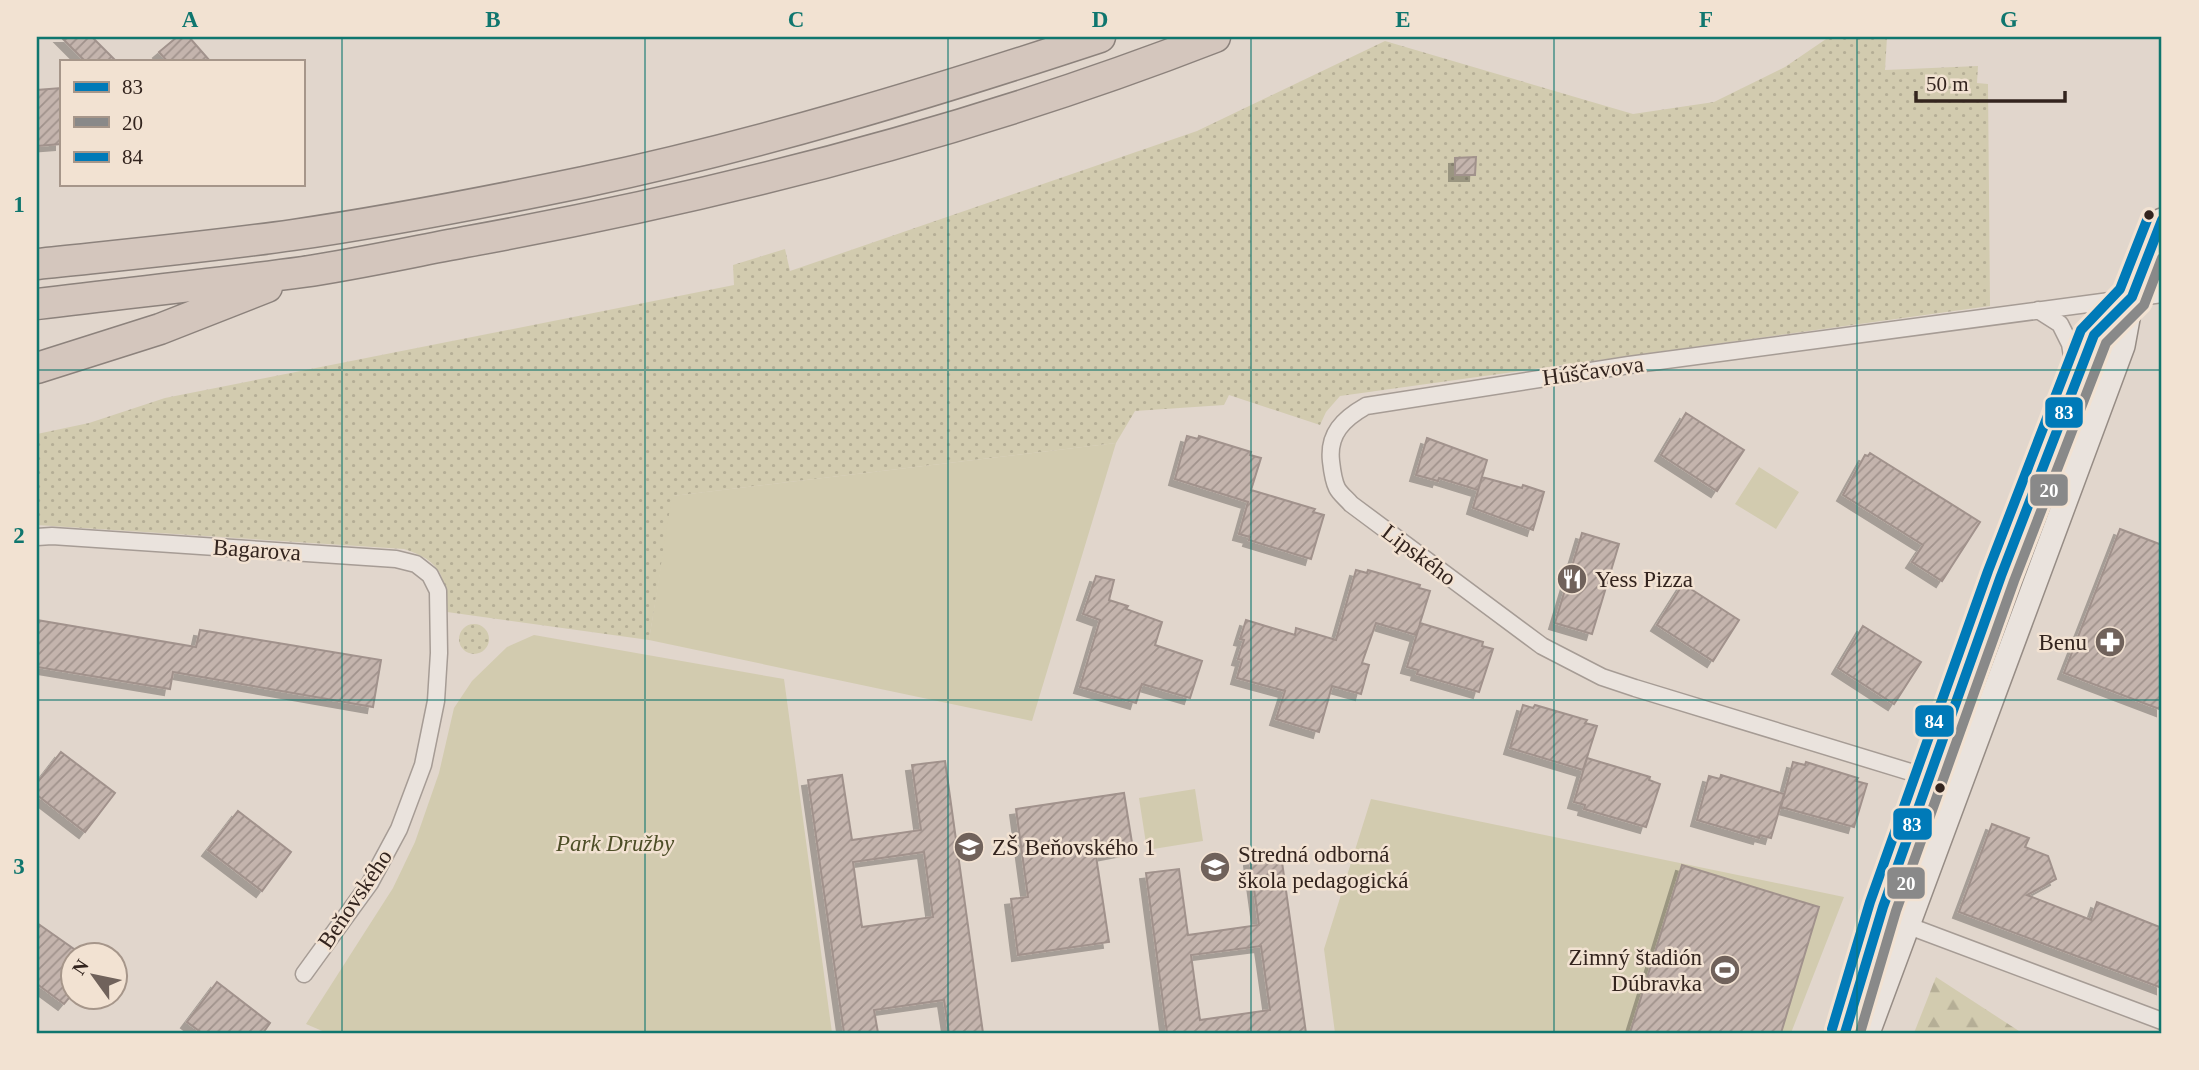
<svg xmlns="http://www.w3.org/2000/svg" width="2199" height="1070" font-family="Georgia,serif">
  <defs>
    <pattern id="grass-dots" width="8" height="8" patternUnits="userSpaceOnUse" patternTransform="scale(1.75)"><rect width="8" height="8" fill="#d2cbaf"/><path d="M2 2h.1M6 6h.1" fill="none" stroke="#b5ae96" stroke-width="1.8" stroke-linecap="round"/></pattern>
    <pattern id="forest-firs" width="22" height="20" patternUnits="userSpaceOnUse" patternTransform="scale(1.75)"><rect width="22" height="20" fill="#d2cbaf"/><path d="M5 1l3.5 6h-7zM16 11l3.5 6h-7z" fill="#b5ae96"/></pattern>
    <pattern id="building-hatch" width="6" height="6" patternUnits="userSpaceOnUse" patternTransform="scale(1.75)"><rect width="6" height="6" fill="#c4b4ad"/><path d="M-1 1l2-2M0 6l6-6M5 7l2-2" fill="none" stroke="#a0928c"/></pattern>
    <filter id="shadow"><feDropShadow dx="-6" dy="6" stdDeviation="0" flood-color="#0004"/></filter>
  </defs>
  <rect width="100%" height="100%" fill="#e1d6cc"/>
  <!-- grass -->
  <path fill="url(#grass-dots)" d="M1829,37H1887L1885,70L1978,66L1977,83L1988,84L1990,306L1340,396L1326,412L1320,425L1229,395L1224,405L1135,411L1116,443L673,496L649,640L447,612C446,576 441,561 404,549L37,525V434L89,423L165,398L734,285L733,265L785,249L790,271L1197,131L1385,41L1633,114L1714,102L1785,67Z
    M459 639a15 15 0 1 1 30 0a15 15 0 1 1-30 0Z"/>
  <!-- forest -->
  <path fill="url(#forest-firs)" d="M1936,977L2022,1033H1914Z"/>
  <!-- park -->
  <path fill="#d2cbaf" d="M1116,443L1032,721L649,640L672,496Z
    M1759,467L1799,492L1776,529L1735,504Z
    M534,635L784,679L832,1033H327L306,1024L393,888L415,842L439,773L454,708L472,681L507,647Z
    M1195,789L1203,841L1147,850L1139,798Z
    M1371,799L1844,897L1791,1033H1335L1324,949Z"/>
  <!-- building -->
  <path fill="url(#building-hatch)" stroke="#a1928c" stroke-width="2" fill-rule="evenodd" filter="url(#shadow)" d="M61,37H92L116,61H85Z
    M177,37H189L210,61H167L159,52Z
    M61,88V144L37,146V90Z
    M1476,157L1475,175H1455V158Z
    M1686,413L1744,450L1717,491L1661,455Z
    M1187,436L1198,439L1199,436L1251,452L1250,455L1261,458L1251,490L1315,509L1313,512L1324,515L1311,559L1249,540L1250,537L1239,534L1248,502L1175,479Z
    M1427,438L1487,460L1478,490L1439,478L1438,481L1416,475Z
    M1870,453L1980,522L1942,581L1912,562L1923,545L1843,495L1865,455L1868,456Z
    M1482,477L1522,488L1523,485L1544,492L1533,530L1473,508Z
    M2120,529L2162,545V710L2064,673Z
    M1582,533L1619,544L1592,634L1555,623Z
    M1356,570L1367,573L1368,570L1420,585L1419,588L1430,591L1420,623L1483,642L1482,646L1493,649L1479,692L1417,674L1418,670L1407,667L1420,624L1416,635L1376,623L1362,663L1369,665L1361,694L1332,686L1319,732L1276,719L1285,691L1237,678L1242,660L1238,659L1244,640L1240,639L1246,620L1295,635L1296,628L1336,640Z
    M1096,576L1114,580L1109,600L1128,606L1126,609L1162,622L1155,645L1202,661L1190,698L1142,684L1136,703L1080,687L1100,620L1083,614Z
    M1683,584L1739,620L1713,661L1657,625Z
    M37,620L196,647L200,630L381,660L373,707L173,672L170,689L37,667Z
    M1863,626L1921,662L1894,704L1838,668Z
    M1523,705L1533,708L1535,705L1587,720L1585,723L1597,726L1583,770L1510,748Z
    M61,752L115,793L85,832L37,795V783Z
    M1587,758L1650,777L1649,780L1660,784L1646,827L1584,809L1585,805L1574,802Z
    M945,761L983,1033H949L944,1000L874,1010L878,1033H844L808,780L842,775L852,840L921,830L912,765ZM924,852L933,917L862,927L853,862Z
    M1793,762L1805,765L1806,762L1858,778L1856,781L1867,784L1854,827L1781,807Z
    M1721,775L1784,794L1771,838L1760,835L1759,838L1697,820L1709,776L1720,779Z
    M1124,793L1133,849L1096,856L1109,942L1018,955L1011,899L1028,897L1016,809Z
    M238,811L291,852L262,891L208,850Z
    M1992,824L2029,838L2025,847L2048,856L2056,879L2027,895L2091,920L2097,902L2162,928V988L1959,912Z
    M1281,855L1306,1033H1167L1146,873L1179,869L1188,935L1259,925L1250,860ZM1261,946L1270,1010L1200,1020L1191,955Z
    M1682,865L1819,907L1781,1033H1630Z
    M37,923L74,949V992L64,1004L37,984Z
    M217,982L270,1023L263,1033H202L187,1022Z"/>
  <g fill="none" stroke-linecap="round" stroke-linejoin="round">
    <!-- street casing -->
    <g stroke="#a69c95" stroke-width="19">
      <path id="street" d="M2038,310L2060,324L2070,344L2076,380
        M37,537L52,536L396,559L416,564L430,575L438,591L439,653L436,701L423,765L399,829L370,883L304,974
        M1930,778L1635,688L1602,677L1542,646L1351,504C1347,499 1340,494 1337,488C1333,480 1332,470 1331,461C1328,434 1343,419 1366,406L1629,365L2162,294
        M1883,907L1909,926L2162,1021"/>
    </g>
    <!-- secondary casing -->
    <g stroke="#968c85" stroke-width="26">
      <path id="secondary" d="M1845,1033L1883,907L2001,576L2094,335L2132,297
        M1868,1033L2123,346L2132,297L2162,220"/>
    </g>
    <!-- highway casing -->
    <g stroke="#8c827c" stroke-width="33">
      <path id="highway" d="M37,264C122,255 208,247 293,235C390,221 487,202 584,182C759,145 930,93 1100,37
        M37,304C125,293 214,284 303,272C357,264 411,252 465,242C719,196 974,131 1215,37
        M37,368L160,329L267,287"/>
    </g>
    <!-- street -->
    <use href="#street" stroke="#eae3dd" stroke-width="16"/>
    <!-- secondary -->
    <use href="#secondary" stroke="#eae3dd" stroke-width="23"/>
    <!-- highway -->
    <use href="#highway" stroke="#d4c6bd" stroke-width="30"/>
    <!-- bus-1 casing -->
    <g stroke="#f2e2d2" stroke-width="16">
      <path id="bus-1" d="M1845,1033L1883,907L2001,576L2094,335L2132,297L2162,220"/>
    </g>
    <!-- bus-2 casing -->
    <g stroke="#f2e2d2" stroke-width="16">
      <path id="bus-2" d="M1860,1033L1896,911L2014,581L2106,343L2144,305L2162,258"/>
    </g>
    <!-- bus-3 casing -->
    <g stroke="#f2e2d2" stroke-width="16">
      <path id="bus-3" d="M1832,1029L1870,902L1988,571L2081,330L2120,289L2149,215"/>
    </g>
    <!-- bus-1 -->
    <use href="#bus-1" stroke="#007ab8" stroke-width="10"/>
    <!-- bus-2 -->
    <use href="#bus-2" stroke="#898989" stroke-width="10"/>
    <!-- bus-3 -->
    <use href="#bus-3" stroke="#007ab8" stroke-width="10"/>
  </g>
  <!-- grid -->
  <path fill="none" stroke="#0f766e" stroke-width="2" stroke-opacity="0.55" d="M342,37V1033M645,37V1033M948,37V1033M1251,37V1033M1554,37V1033M1857,37V1033M37,370H2162M37,700H2162"/>
  <!-- icons -->
  <defs>
    <g id="restaurant-disc" transform="scale(1.575)"><circle r="9.5" fill="#70625b" stroke="#f2e2d2"/><path d="M-5-6h1v4h1v-4h1v4h1v-4h1v5L-1.5 .5V6h-2V.5L-5-1ZM5-6V6H3V1.5H1.5Q1.5-4 5-6Z" fill="#fff"/></g>
    <g id="pharmacy-disc" transform="scale(1.575)"><circle r="9.5" fill="#70625b" stroke="#f2e2d2"/><path d="M-2-6h4v4h4v4h-4v4h-4v-4h-4v-4h4Z" fill="#fff"/></g>
    <g id="school-disc" transform="scale(1.575)"><circle r="9.5" fill="#70625b" stroke="#f2e2d2"/><path d="M0-5L7-2L0 1L-7-2ZM-4 1L0 2.5L4 1V4Q0 6-4 4Z" fill="#fff"/></g>
    <g id="stadium-disc" transform="scale(1.575)"><circle r="9.5" fill="#70625b" stroke="#f2e2d2"/><path d="M0-5a6.5 5 0 1 0 0 10a6.5 5 0 1 0 0-10ZM-3.5-1.8h7v3.6h-7Z" fill="#fff"/></g>
  </defs>
  <g fill-rule="evenodd">
    <use href="#restaurant-disc" x="1572" y="579"/>
    <use href="#pharmacy-disc" x="2110" y="642"/>
    <use href="#school-disc" x="969" y="847"/>
    <use href="#school-disc" x="1215" y="867"/>
    <use href="#stadium-disc" x="1725" y="970"/>
  </g>
  <!-- markers -->
  <g fill="#33241e" stroke="#f2e2d2" stroke-width="2.5">
    <circle cx="2149" cy="215" r="6"/>
    <circle cx="1940" cy="788" r="6"/>
  </g>
  <g text-anchor="middle" dominant-baseline="central" stroke-width="5" stroke-linejoin="round" paint-order="stroke">
    <!-- street labels -->
    <g font-size="23" fill="#33241e" stroke="#f2e2d2">
      <text transform="translate(1593 371) rotate(-8)">Húščavova</text>
      <text transform="translate(257 550) rotate(4)">Bagarova</text>
      <text transform="translate(1419 555) rotate(37)">Lipského</text>
      <text transform="translate(355 899) rotate(-56)">Beňovského</text>
    </g>
    <!-- poi labels -->
    <g font-size="23" fill="#33241e" stroke="#f2e2d2" text-anchor="start">
      <text x="1595" y="579">Yess Pizza</text>
      <text x="2087" y="642" text-anchor="end">Benu</text>
      <text x="992" y="847">ZŠ Beňovského 1</text>
      <text x="1238" y="854">Stredná odborná<tspan x="1238" dy="26">škola pedagogická</tspan></text>
      <text x="1702" y="957" text-anchor="end">Zimný štadión<tspan x="1702" dy="26">Dúbravka</tspan></text>
    </g>
    <!-- park labels -->
    <g font-size="23" font-style="italic" fill="#4d4e27" stroke="#f2e2d2">
      <text x="615" y="843">Park Družby</text>
    </g>
  </g>
  <g stroke="#f2e2d2" stroke-width="2.5">
    <rect x="2044" y="396" width="40" height="33" rx="7" fill="#007ab8"/>
    <rect x="2029" y="473" width="40" height="34" rx="7" fill="#898989"/>
    <rect x="1914" y="704" width="41" height="34" rx="7" fill="#007ab8"/>
    <rect x="1892" y="807" width="41" height="34" rx="7" fill="#007ab8"/>
    <rect x="1886" y="866" width="40" height="34" rx="7" fill="#898989"/>
  </g>
  <g font-size="19" text-anchor="middle" font-weight="bold" fill="#fff">
    <text x="2064" y="419">83</text>
    <text x="2049" y="497">20</text>
    <text x="1934" y="728">84</text>
    <text x="1912" y="831">83</text>
    <text x="1906" y="890">20</text>
  </g>
  <!-- border -->
  <rect width="2199" height="1070" fill="none" stroke="#f2e2d2" stroke-width="77"/>
  <!-- legend -->
  <rect x="60" y="60" width="245" height="126" fill="#f2e2d2" stroke="#a6968a" stroke-width="2"/>
  <rect x="74" y="82" width="35" height="10" fill="#007ab8" stroke="#a6968a" stroke-width="2"/>
  <text x="122" y="94" font-size="21" fill="#33241e">83</text>
  <rect x="74" y="117" width="35" height="10" fill="#898989" stroke="#a6968a" stroke-width="2"/>
  <text x="122" y="130" font-size="21" fill="#33241e">20</text>
  <rect x="74" y="152" width="35" height="10" fill="#007ab8" stroke="#a6968a" stroke-width="2"/>
  <text x="122" y="164" font-size="21" fill="#33241e">84</text>
  <!-- north arrow -->
  <g transform="translate(94 976) rotate(303)"><circle r="33" fill="#f2e2d2" stroke="#a6968a" stroke-width="2"/>
  <path d="M0-5L12 26L0 18L-12 26Z" fill="#70625b"/>
  <text y="-10" font-size="19" font-weight="bold" text-anchor="middle" fill="#33241e">N</text>
  </g>
  <!-- scale -->
  <path d="M1916 91v10h149v-10" fill="none" stroke="#33241e" stroke-width="3.5"/>
  <text x="1926" y="91" font-size="21" fill="#33241e" stroke="#f2e2d2" stroke-width="5" paint-order="stroke">50 m</text>
  <rect x="38" y="38" width="2122" height="994" fill="none" stroke="#0f766e" stroke-width="2.5"/>
  <g font-size="23" text-anchor="middle" font-weight="bold" fill="#0f766e">
    <text x="190" y="27">A</text>
    <text x="493" y="27">B</text>
    <text x="796" y="27">C</text>
    <text x="1100" y="27">D</text>
    <text x="1403" y="27">E</text>
    <text x="1706" y="27">F</text>
    <text x="2009" y="27">G</text>
    <text x="19" y="212">1</text>
    <text x="19" y="543">2</text>
    <text x="19" y="874">3</text>
  </g>
</svg>
